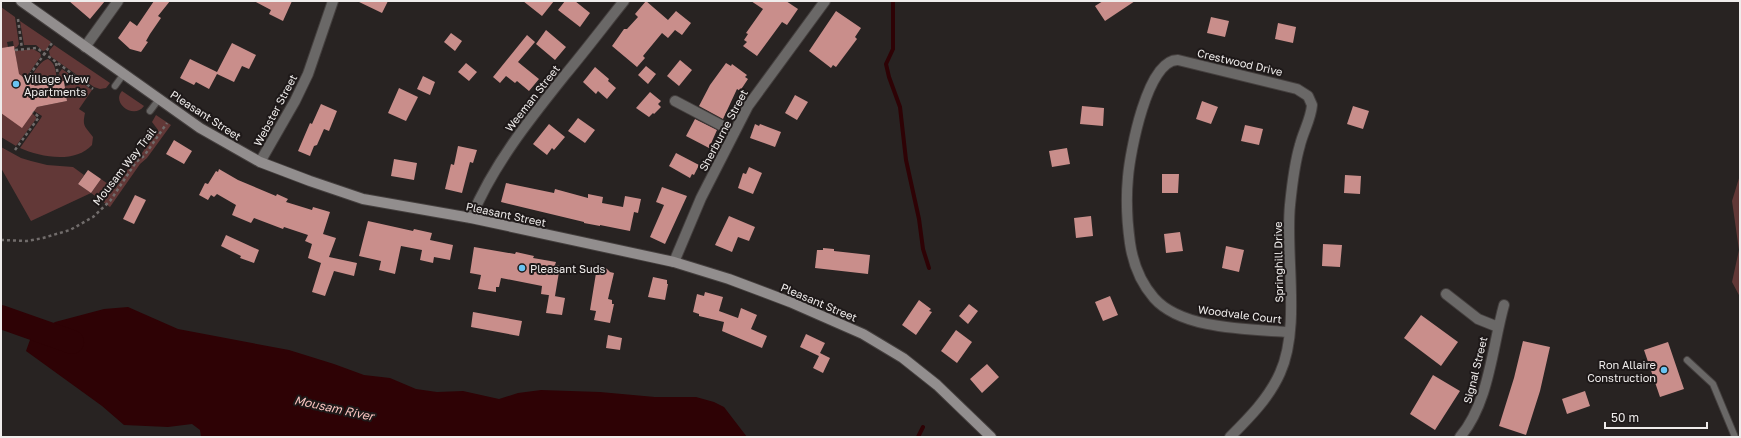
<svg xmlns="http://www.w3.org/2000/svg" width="1741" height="438" font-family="'Golos Text',sans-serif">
  <rect width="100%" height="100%" fill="#282322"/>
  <!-- green -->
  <path fill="#623837" d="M1,7L15,17L19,44L17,47L14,48L13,41L7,42L8,47L1,48Z
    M20,21L51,42L46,50L43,51L36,45H24Z
    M54,45L110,83L106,88L100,89L94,87L50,56L49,51Z
    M33,49L40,53L41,56L25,79H19L15,51Z
    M48,59C56,64 56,72 57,82L28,87C28,80 40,60 48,59Z
    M62,69L92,90L79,109L85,113C82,127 85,126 93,137L92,145C75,164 40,157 20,148L41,118L42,116L34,111L37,107L67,101L65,86L70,85L69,80L61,81L59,73Z
    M122,91L144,106C134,120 111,103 122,91Z
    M1,113H32L36,117V119L16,146L1,137Z
    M156,115L171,125L147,158L140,164L110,207L91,193L31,221L1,168V147L21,158L31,161L47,165L73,167L84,175L78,184L91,193L101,179L115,189L136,157L142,153L158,130L152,122Z
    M1740,175V297L1732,282L1739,250L1732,201Z"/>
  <!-- water -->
  <path fill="#2e0205" d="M128,307L178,329L289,350L334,364L364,375L390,378L416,389L437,392L463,391L499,399L518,393L541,390L600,392L655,397H696L714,402L724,407L747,437H201L200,430L192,424L168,427L124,425L102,406L26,351L31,337L55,322L104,309Z"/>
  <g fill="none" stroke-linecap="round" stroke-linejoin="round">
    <!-- stream -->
    <path stroke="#2e0205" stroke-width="4" d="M893,1V49L886,64L889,77L900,107L906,160L919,219L923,249L929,268
      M918,437L923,427"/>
    <!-- river -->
    <path stroke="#2e0205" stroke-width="24" d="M1,317L72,342"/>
  </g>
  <!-- building -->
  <path fill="#c98e8b" d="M69,1H105L90,19Z
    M154,1H170L158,16L161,18L150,34L146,41L148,42L141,52L130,49L118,38L130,21L137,26Z
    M254,1H292L283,21L269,14L271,10Z
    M357,1H388L382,13Z
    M523,1H554L542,16Z
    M565,1H575L590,13L580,27L558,10Z
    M646,1L668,20L676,11L691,23L682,35L675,30L668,38L662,33L643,56L645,58L637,67L612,46L624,29H627L638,17L635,14Z
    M751,1H786L798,9L787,25L782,22L757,56L743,46L747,42L744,40L748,34L746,33L763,9Z
    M1103,1H1135L1105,21L1095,6Z
    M836,11L861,28L855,37L857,39L836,67L833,65L831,68L809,51Z
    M1211,17L1229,21L1225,37L1207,33Z
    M1278,23L1296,27L1293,43L1275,39Z
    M546,30L566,47L555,60L536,44Z
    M451,33L462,41L455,51L444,42Z
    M527,35L535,42L518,62L539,79L529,91L517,81L515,83L506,76L500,83L493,77Z
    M232,43L256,55L249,69L242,66L234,82L217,74L209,89L196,82L194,85L180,78L190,59L217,72Z
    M14,46L19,74L35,86L64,81L67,101L37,107L22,128L1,113V48Z
    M680,60L692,70L679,86L667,76Z
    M466,63L477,72L469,81L458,72Z
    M726,63L731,66L732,64L747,75L745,77L748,79L740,91L737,89L723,119L699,106L710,85Z
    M646,66L656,74L648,84L638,75Z
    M595,67L609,79L608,81L616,88L607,99L598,91L596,94L583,82Z
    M423,76L435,82L430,95L417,89Z
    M399,88L418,97L406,121L388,113Z
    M650,92L661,101L658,104L661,107L654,114L653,113L649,117L636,108Z
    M795,95L808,102L797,120L785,113Z
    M1202,101L1218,107L1211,124L1196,119Z
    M321,104L337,111L329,131L324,129L317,145L314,146L310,156L298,151L310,123L312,124Z
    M1082,106L1104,108L1103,126L1080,124Z
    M1353,106L1369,111L1363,129L1347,124Z
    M578,118L595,130L585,143L568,131Z
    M695,119L717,130L709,148L686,136Z
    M549,124L565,137L554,150L552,148L547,155L533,144Z
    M755,124L759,126L760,124L781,132L775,147L750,138Z
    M1245,125L1263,129L1259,145L1241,141Z
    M174,140L192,151L184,164L166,154Z
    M458,146L477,150L473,163L470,162L462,193L445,189L451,164L454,165Z
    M1067,148L1070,164L1052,167L1049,151Z
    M676,153L699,165L694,175L692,174L690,178L669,166Z
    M394,159L417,163L414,180L391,176Z
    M749,167L762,173L753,194L738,188L743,173L746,174Z
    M219,169L238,180L276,196L277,194L288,199L286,202L312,210L313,207L330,212L323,234L336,238L329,257L357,263L354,276L334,271L325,296L312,292L321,263L308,258L312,244L305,241L308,235L284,227L283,229L254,218L251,223L232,215L236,205L217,194L214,197L211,195L208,200L199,195L205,183L208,184L216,171L218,172Z
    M88,170L101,179L91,193L78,184Z
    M1162,174H1179L1178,193H1162Z
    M1345,175L1361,176L1360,194L1344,193Z
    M506,183L554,193L555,189L588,198V194L603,197L602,203L623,207L625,196L641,199L638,213L634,212L630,231L600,225V226L584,223V222L501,202Z
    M662,187L687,196L665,244L650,237L664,205L656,202Z
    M135,195L146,200L134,224L123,219Z
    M729,216L755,227L749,241L738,237L732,252L715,245Z
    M1091,216L1093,236L1076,238L1074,218Z
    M368,221L413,231L414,229L432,233L430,240L453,245L450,260L434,257L433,263L420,260L422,250L401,246L395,274L379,270L381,261L359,256Z
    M1180,232L1183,251L1166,253L1164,234Z
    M226,235L259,250L254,263L240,258L241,256L221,246Z
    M1323,244L1342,245L1340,267L1322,266Z
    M1226,246L1244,250L1239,272L1222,268Z
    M474,247L515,254L516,252L534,256L533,258L556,262L555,265L560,266L555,296L541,294L542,286L501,278L499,287H496V292L478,289L481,275L470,273Z
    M823,248L834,249V251L870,255L868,274L815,268L817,250H823Z
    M597,267L606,268L610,272L614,273L608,299L612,300V304H614L610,323L594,320L596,311L590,310Z
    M653,277L667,280V284H668L665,300L648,297Z
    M705,292L723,297L719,311L738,318L741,308L757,315L751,329L767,336L762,348L722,331L724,322L699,316V314L693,312L697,294L704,296Z
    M549,295L565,298L562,315L546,313Z
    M1110,296L1118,315L1103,321L1095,302Z
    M919,300L931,309L929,311L932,312L916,335L902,325Z
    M969,304L978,311L968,324L959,316Z
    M473,312L522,321L519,336L471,327Z
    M1421,315L1458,342L1441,366L1404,338Z
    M956,330L972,342L957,363L941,351Z
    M806,334L825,343L820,353L830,358L823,373L813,368L819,356L800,347Z
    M608,335L622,338L620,350L606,348Z
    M1523,341L1550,347L1540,391L1526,435L1499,426L1514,378Z
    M1668,342L1684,389L1660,397L1644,350Z
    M987,364L999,377L982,393L970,379Z
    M1433,375L1460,391L1435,430L1410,414Z
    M1585,391L1590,406L1567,414L1562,399Z"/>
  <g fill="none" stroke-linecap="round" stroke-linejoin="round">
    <!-- lane casing -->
    <g stroke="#443f3e" stroke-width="8">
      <path id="lane" d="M115,86L123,75
        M150,111L159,99
        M1687,360L1713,384L1735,437"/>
    </g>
    <!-- street casing -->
    <g stroke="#443f3e" stroke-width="12">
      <path id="street" d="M85,47L118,1
        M675,101L734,132
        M260,162L295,101L308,74L333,1
        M471,218C493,165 529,120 565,75C585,51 604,26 624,1
        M674,262L701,198L748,106L825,1
        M1446,294L1478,319L1498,327
        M1230,437C1249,418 1269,398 1280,373C1301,327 1285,255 1290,205C1292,185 1294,165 1300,145C1303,132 1311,119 1312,105L1308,96L1297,89L1178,60C1147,59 1130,153 1128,177C1126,198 1127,222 1130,243C1133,264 1141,283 1154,298C1182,330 1250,329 1289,332
        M1460,437C1489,403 1492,348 1504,305"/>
    </g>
    <!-- secondary casing -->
    <g stroke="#443f3e" stroke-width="12">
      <path id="secondary" d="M21,1L200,128L260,162L310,181L363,199L471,218L674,262L729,279L790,302L863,334L903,358L937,385L991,437"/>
    </g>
    <!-- path -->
    <path stroke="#716c6b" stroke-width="2.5" stroke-dasharray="3 3" stroke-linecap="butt" d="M18,19L22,49
      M15,50L37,48L93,89
      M56,63L59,82
      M26,80L52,43
      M15,150L39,117L33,112
      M1,240L27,241L43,238L70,230L93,217L110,201L136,162L144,156L167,123"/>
    <!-- lane -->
    <use href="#lane" stroke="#6a6867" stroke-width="6"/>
    <!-- street -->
    <use href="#street" stroke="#6a6867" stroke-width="10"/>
    <!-- secondary -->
    <use href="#secondary" stroke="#928e8e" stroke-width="10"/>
  </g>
  <!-- markers -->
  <g fill="#69c3f1" stroke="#1e1919" stroke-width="1.5">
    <circle cx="16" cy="84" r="4"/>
    <circle cx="522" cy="268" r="4"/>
    <circle cx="1664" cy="370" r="4"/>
  </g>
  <g text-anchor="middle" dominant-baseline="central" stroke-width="4" stroke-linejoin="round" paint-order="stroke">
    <!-- street labels -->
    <g font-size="11" fill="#efeceb" stroke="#1e1919">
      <text transform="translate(1240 62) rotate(13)">Crestwood Drive</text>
      <text transform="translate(532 98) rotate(-52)">Weeman Street</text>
      <text transform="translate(275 110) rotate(-62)">Webster Street</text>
      <text transform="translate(206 115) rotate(33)">Pleasant Street</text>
      <text transform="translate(723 130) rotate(-62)">Sherburne Street</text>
      <text transform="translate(124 166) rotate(-52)">Mousam Way Trail</text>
      <text transform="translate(506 214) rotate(12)">Pleasant Street</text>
      <text transform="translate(1278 262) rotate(-91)">Springhill Drive</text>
      <text transform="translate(819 302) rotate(23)">Pleasant Street</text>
      <text transform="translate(1240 314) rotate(7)">Woodvale Court</text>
      <text transform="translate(1475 370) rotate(-76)">Signal Street</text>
    </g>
    <!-- poi labels -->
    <g font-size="11" fill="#efeceb" stroke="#1e1919" text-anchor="start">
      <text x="24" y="78">Village View<tspan x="24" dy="13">Apartments</tspan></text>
      <text x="530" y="268">Pleasant Suds</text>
      <text x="1656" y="364" text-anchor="end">Ron Allaire<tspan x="1656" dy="13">Construction</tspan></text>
    </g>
    <!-- water labels -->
    <g font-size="12" font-style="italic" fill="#f7c2be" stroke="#1e1919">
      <text transform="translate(334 408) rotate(12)">Mousam River</text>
    </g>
  </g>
  <!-- border -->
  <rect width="1741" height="438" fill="none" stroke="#efeceb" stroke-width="4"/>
  <!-- scale -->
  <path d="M1605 422v6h102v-6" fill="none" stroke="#efeceb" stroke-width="2"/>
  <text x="1611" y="422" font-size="12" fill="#efeceb" stroke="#1e1919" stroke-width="3" paint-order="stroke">50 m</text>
</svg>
